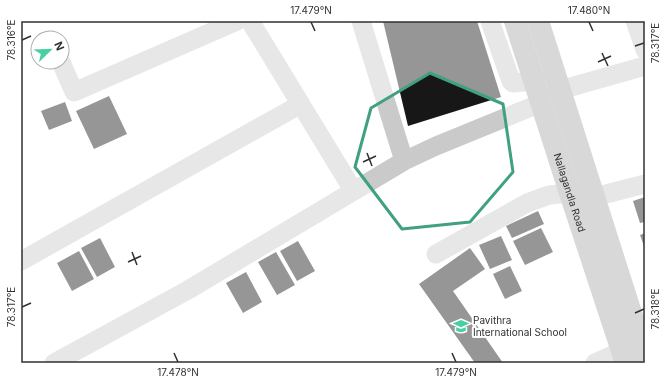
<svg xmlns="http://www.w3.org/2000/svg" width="666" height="384" font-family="Inter,sans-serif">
  <rect width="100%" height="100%" fill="#fff"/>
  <!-- building -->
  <path fill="#171717" d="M383,21H477L501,97L408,126Z
    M109,96L127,134L94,149L76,111Z
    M65,102L72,121L49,130L41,111Z
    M645,197V222L640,223L633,201Z
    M538,211L544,224L512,238L506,226Z
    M541,228L553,252L525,265L513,241Z
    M645,233V249L640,235Z
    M501,236L512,260L490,269L479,245Z
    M100,238L115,267L97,277L81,248Z
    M298,241L315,271L297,281L280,251Z
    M470,248L485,269L453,291L503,363H475L419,284Z
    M79,251L94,279L72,291L57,263Z
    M276,252L295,285L277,295L258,262Z
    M510,266L522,291L505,299L493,274Z
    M246,272L262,302L243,313L226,283Z"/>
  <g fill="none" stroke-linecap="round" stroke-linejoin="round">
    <!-- minor -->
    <path stroke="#cacaca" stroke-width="19" d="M250,21L353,190
      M361,21L404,161
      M490,21L511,81L513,83L524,82L533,78
      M635,21L645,50
      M61,62L74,92L237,21
      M560,90L645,66
      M594,197L645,184
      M436,254L527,203L549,195L570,193
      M21,261L301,104
      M54,363L188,290L404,161L436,146L541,103
      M595,363L622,351"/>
    <!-- major -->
    <g stroke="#a8a8a8" stroke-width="22">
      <path id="s1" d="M515,21L570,193L626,363"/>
      <path d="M538,21L645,357"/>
    </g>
  </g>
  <!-- marked area -->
  <path d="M0 0H666V384H0ZM430,73L503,104L513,172L470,222L402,229L355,167L371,108Z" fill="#fff" fill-opacity=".55" fill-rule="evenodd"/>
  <path fill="none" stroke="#40a180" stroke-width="3" stroke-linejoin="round" d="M430,73L503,104L513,172L470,222L402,229L355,167L371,108Z"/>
  <!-- ticks -->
  <path fill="none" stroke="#303030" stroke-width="1.5" d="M311,22L315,31M589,22L593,31M22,40L31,36M635,46L644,43M602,53L608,66M598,62L611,56M367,153L372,166M363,162L376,156M132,252L137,265M128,262L141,256M22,307L31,303M635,313L644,309M174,353L178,362M452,353L456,362"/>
  <!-- icons -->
  <defs>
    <g id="school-bare" transform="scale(1.2)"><path d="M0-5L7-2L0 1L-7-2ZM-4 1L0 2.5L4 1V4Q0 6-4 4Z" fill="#47d1a3" stroke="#fff" stroke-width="2.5" paint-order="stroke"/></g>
  </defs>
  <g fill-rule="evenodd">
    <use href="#school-bare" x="461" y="326"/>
  </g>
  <g text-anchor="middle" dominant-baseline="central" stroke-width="4" stroke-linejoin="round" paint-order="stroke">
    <!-- street labels -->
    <g font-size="10" fill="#303030" stroke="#fff">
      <text stroke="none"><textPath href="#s1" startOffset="180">Nallagandla Road</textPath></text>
    </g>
    <!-- poi labels -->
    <g font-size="10" fill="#303030" stroke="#fff" text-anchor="start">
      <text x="473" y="320">Pavithra<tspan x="473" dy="12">International School</tspan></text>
    </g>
  </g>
  <!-- border -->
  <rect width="666" height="384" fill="none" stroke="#ffffff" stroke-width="44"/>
  <!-- north arrow -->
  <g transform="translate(50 50) rotate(67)"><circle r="19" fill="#ffffff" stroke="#acacac"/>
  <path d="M0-3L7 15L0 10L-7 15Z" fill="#47d1a3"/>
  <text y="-6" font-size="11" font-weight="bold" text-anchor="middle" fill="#303030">N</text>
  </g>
  <rect x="22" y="22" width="622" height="340" fill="none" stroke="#303030" stroke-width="1.5"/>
  <g font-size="10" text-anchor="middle" fill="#303030">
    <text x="311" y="14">17.479°N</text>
    <text x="589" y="14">17.480°N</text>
    <text transform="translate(11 40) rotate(-90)" y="4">78.316°E</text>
    <text transform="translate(655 43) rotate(-90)" y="4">78.317°E</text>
    <text transform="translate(11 307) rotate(-90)" y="4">78.317°E</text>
    <text transform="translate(655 309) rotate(-90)" y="4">78.318°E</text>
    <text x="178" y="376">17.478°N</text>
    <text x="456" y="376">17.479°N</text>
  </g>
</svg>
